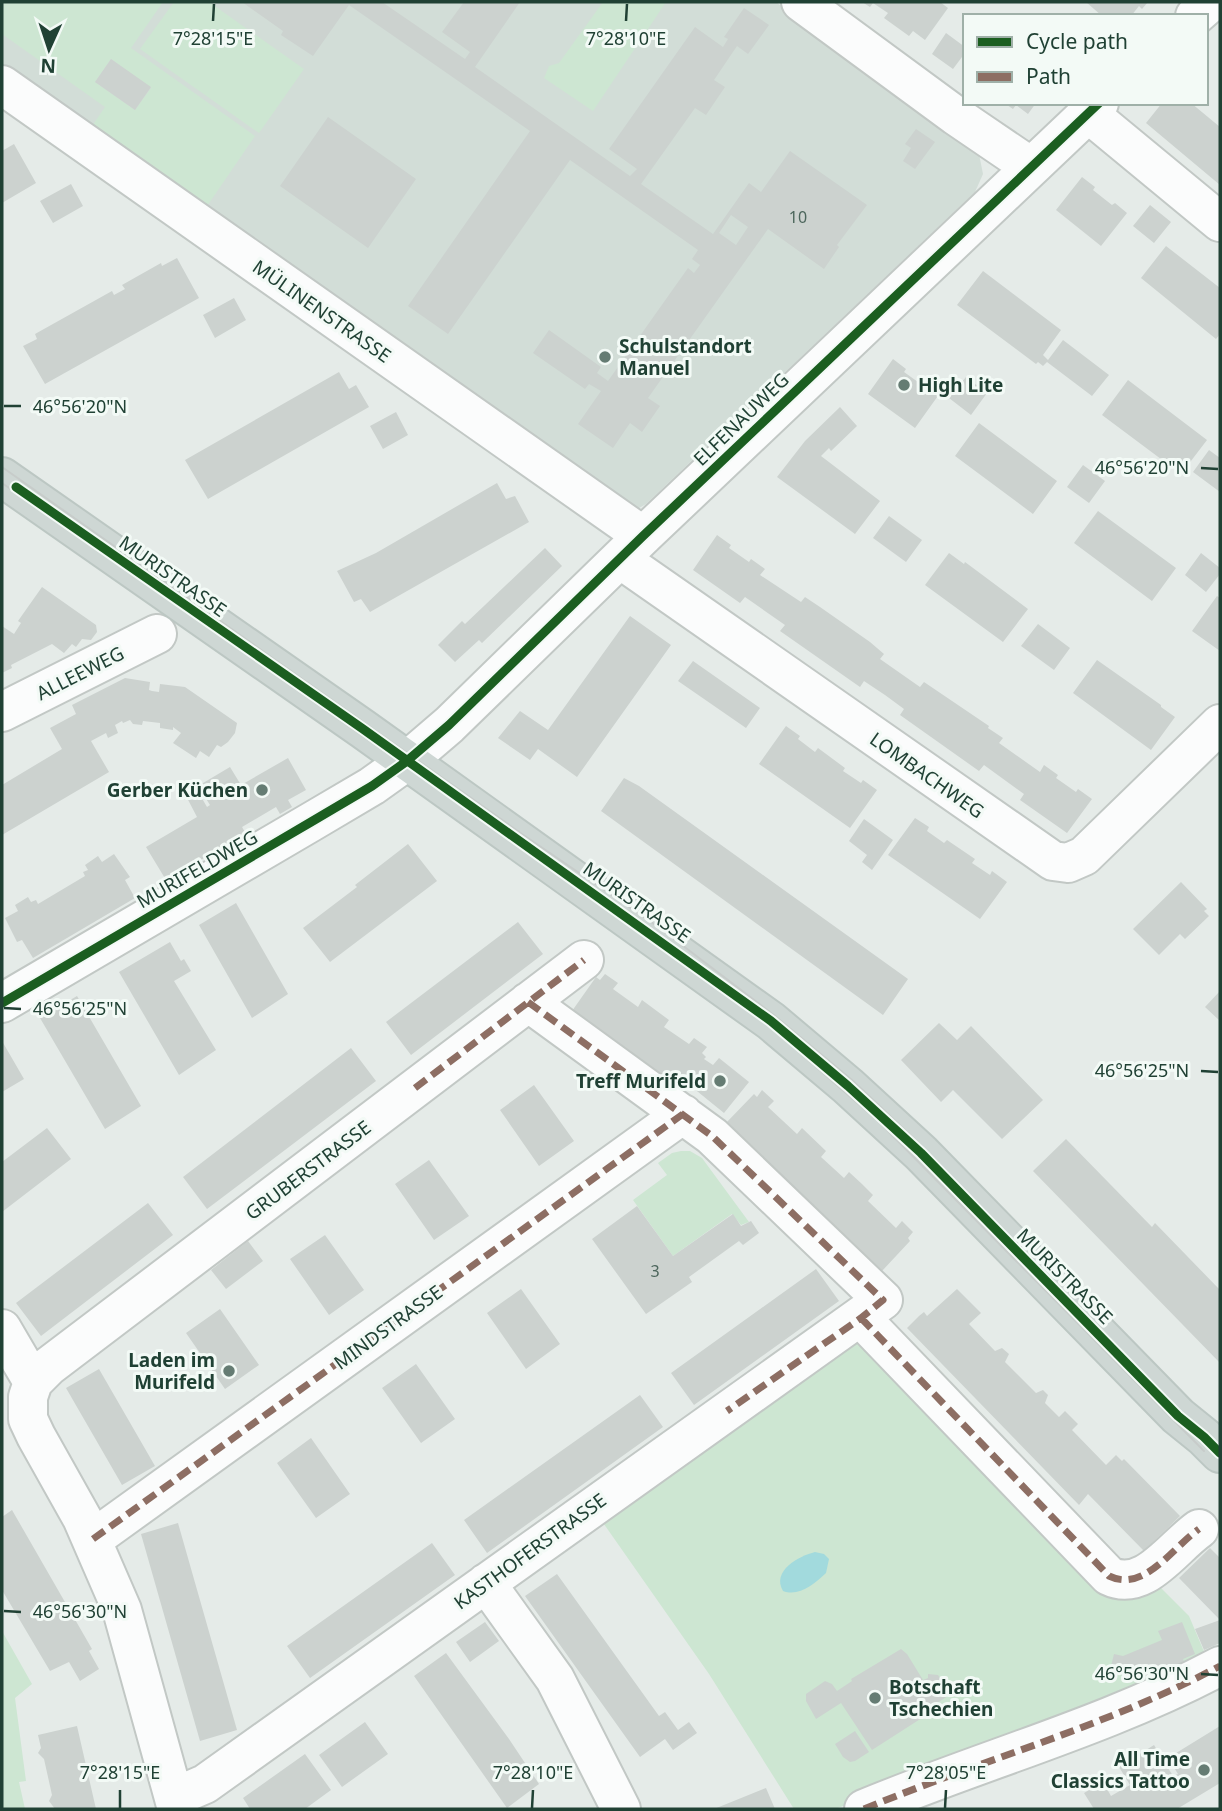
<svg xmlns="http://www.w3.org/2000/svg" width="1222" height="1811" font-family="'Noto Sans',sans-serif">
  <rect width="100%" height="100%" fill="#e5ebe8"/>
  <!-- built -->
  <path fill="#d2ddd7" d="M2,2H776L979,154L983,174L975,192L646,504L634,511L2,71Z"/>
  <!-- green -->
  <path fill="#cde6d2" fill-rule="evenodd" d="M2,2H163L131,48L255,136L203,212L88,132L105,107L2,34ZM111,59L151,88L135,110L95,82Z
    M174,2H209L304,69L259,133L140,49Z
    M603,2H666L593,111L544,78L549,66L559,63Z
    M681,1151H690L702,1158L749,1222L741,1225L732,1214L673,1256L633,1200L667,1175L658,1163L672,1153Z
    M853,1338L1118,1595L1156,1583L1189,1616L1208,1661L1037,1734L835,1809H794L709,1674L599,1517Z
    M2,1631L32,1684L15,1698L26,1781L19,1782L25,1809H2Z"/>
  <!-- water -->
  <path fill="#a2dadd" d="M815,1552L824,1554L829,1559L826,1573C814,1584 799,1597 783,1591C771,1571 799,1556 815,1552Z"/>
  <!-- building -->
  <path fill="#ccd2cf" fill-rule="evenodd" d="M242,2H382L465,59L470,52L442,32L464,2H520L475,67L630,176L637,169L609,149L695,27L723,47L728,39L724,37L744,8L769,25L748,54L737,46L714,80L725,87L706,115L695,108L641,184L713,234L749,183L761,192L790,151L867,205L837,245L839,247L824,269L768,229L648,398L660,406L642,432L630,423L613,448L578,424L601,391L589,384L585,389L533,353L549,330L601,367L597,373L608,381L688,268L694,273L700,265L692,259L698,250L570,160L448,334L408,306L530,131L349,5L313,56L281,35L283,31ZM731,215L748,227L736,245L719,233Z
    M862,2H940L948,8L925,40L913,31L909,36L884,18L888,13L873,3L870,7Z
    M1086,2H1148L1142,9L1139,6L1131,16H1102Z
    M946,33L965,47V53L953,69L932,54Z
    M111,59L151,87L135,110L95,82Z
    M1004,103H1036L1028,114L1016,105L1013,109Z
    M1162,103H1191L1220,127V185L1146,123Z
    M328,117L416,179L368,248L280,186Z
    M916,129L935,142L915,169L903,161L911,148L905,144Z
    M14,144L36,183L2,203V151Z
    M1082,177L1095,187L1093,190L1112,205L1115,203L1127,213L1101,246L1056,210Z
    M71,184L83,206L53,223L40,201Z
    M1150,205L1171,222L1154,243L1133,226Z
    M1166,246L1220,288V334L1216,339L1141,278Z
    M177,258L199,298L45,384L23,346L37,339L35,334L112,291L114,295L125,289L122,285L161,263L162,266Z
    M983,271L1061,330L1043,355L1048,360L1063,340L1109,375L1092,396L1047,362L1043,366L1038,362L1036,364L957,305Z
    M234,298L246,320L215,338L203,315Z
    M893,359L906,369L904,372L925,387L927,384L940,393L915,428L868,394Z
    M339,372L349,389L356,385L369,407L208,499L185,460Z
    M966,377L987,393L971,415L949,398Z
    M1128,380L1207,440L1181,474L1102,415Z
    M840,407L857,426L831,451L829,448L821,456L880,501L855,534L777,477L805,441Z
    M396,412L408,435L383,449L370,426Z
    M979,423L1057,481L1033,514L955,456Z
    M1209,450L1220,458V492L1193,472Z
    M1083,465L1105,481L1089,503L1067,487Z
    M497,483L506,499L515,496L529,522L370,612L361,599L354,602L337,571L376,553Z
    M1098,511L1176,568L1152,601L1074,543Z
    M889,516L922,540L906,562L873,538Z
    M717,535L731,545L729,548L749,562L751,559L765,569L760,575L801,602L805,597L820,607L870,642L884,654L880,659L920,687L924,682L989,726L988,728L1003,738L999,743L1040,772L1044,765L1058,775L1056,778L1076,792L1078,789L1092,799L1067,833L1020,800L1024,794L984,765L979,771L900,715L904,709L885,695L864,681L860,687L780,631L785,625L745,597L740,603L693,570Z
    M545,548L562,566L482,643L479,640L455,662L438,645L462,621L465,624Z
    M949,553L964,564L965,562L1028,609L1003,642L925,585Z
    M1201,553L1220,568V574L1206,592L1185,575Z
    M42,587L96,625L97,632L91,640L82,639L76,647L72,644L64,653L52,644L11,665L12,668L2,673V626L14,634L21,623L18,621Z
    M1217,596L1220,598V651L1192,631Z
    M630,616L671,645L577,777L538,749L530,760L498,738L520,711L548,730Z
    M1038,624L1070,648L1054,670L1021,646Z
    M1097,660L1161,705V707L1175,717L1151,750L1073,693Z
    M693,661L760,708L746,728L678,681Z
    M125,678L150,682L149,690L152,691L159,692L160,684L185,687L237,723L235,733L228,742L221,747L217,745L209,757L200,751L196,758L173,743L181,733L173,727V730L160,728V723L143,721L142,725L133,724L130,720L123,723L122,721L115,725L118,733L108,738L106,733L91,741L109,772L2,835V785L62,749L50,728L76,714L72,705Z
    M786,726L800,736L798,739L815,752L818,748L845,768L843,771L861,783L863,780L877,790L850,828L759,764Z
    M288,758L306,790L288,800L292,807L280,814L276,807L242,827L246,834L166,880L146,847L197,817L185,794L196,788L207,807L210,805L198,786L230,767L241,785Z
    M624,778L639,786L908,979L883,1015L601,811Z
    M915,818L929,827L927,831L944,843L947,840L975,859L972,863L990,875L992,871L1007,882L980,919L888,855Z
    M864,819L893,840L872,870L862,862L867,855L849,841Z
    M408,844L437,881L330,962L303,928L357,887L355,885Z
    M114,854L130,877L125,880L135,898L33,958L22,940L17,942L5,918L18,911L15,905L28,897L31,902L36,900L38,904L85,876L83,872L88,870L85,865L98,856L102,862Z
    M1181,882L1207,909L1204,911L1209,916L1185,939L1180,934L1159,955L1133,929Z
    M236,903L288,994L252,1018L199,925Z
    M518,922L543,954L411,1055L386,1022Z
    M170,942L181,961L184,959L191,971L174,981L216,1050L179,1075L119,972Z
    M605,974L618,983L613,989L638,1007L642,1000L669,1020L664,1027L689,1044L694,1038L707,1047L702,1053L706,1057L704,1059L713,1065L719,1058L749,1082L724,1113L687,1083L682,1090L572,1011L596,977L600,980Z
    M1220,991V1021L1205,1007Z
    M77,996L141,1106L105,1129L40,1018Z
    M939,1023L957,1040L971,1026L1043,1100L1002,1139L953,1090L941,1102L901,1060Z
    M2,1041L24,1079L2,1092Z
    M351,1048L376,1081L207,1209L183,1177Z
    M534,1085L574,1141L539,1166L500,1110Z
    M762,1090L774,1101L768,1107L797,1134L802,1128L826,1151L821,1157L844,1178L849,1172L862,1184L873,1195L868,1201L896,1228L902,1221L913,1232L908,1238L910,1241L882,1271L725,1124L754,1094L757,1097Z
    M47,1128L71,1159L2,1212V1162Z
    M1066,1139L1152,1227L1155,1223L1220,1290V1363L1033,1171Z
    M429,1160L469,1216L434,1240L395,1184Z
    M148,1203L173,1235L41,1336L16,1303Z
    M637,1206L673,1256L733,1214L741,1226L751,1221L759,1233L743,1245L739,1241L689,1277L692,1282L646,1314L592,1239Z
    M325,1235L364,1290L329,1315L290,1259Z
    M248,1241L263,1261L226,1289L211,1270Z
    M816,1269L839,1301L694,1405L671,1373Z
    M521,1289L560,1344L526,1369L487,1313Z
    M957,1289L981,1313L969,1324L995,1351L1002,1348L1009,1354L1005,1362L1036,1393L1043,1390L1048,1395L1045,1403L1059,1417L1065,1411L1078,1424L1072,1430L1106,1465L1116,1455L1122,1461L1124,1459L1180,1516L1144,1551L1088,1494L1079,1505L907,1328L919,1316L924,1312L927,1316Z
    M220,1309L259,1365L225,1389L186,1333Z
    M416,1364L455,1419L421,1443L382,1388Z
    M99,1369L155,1466L122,1485L66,1388Z
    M640,1395L663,1427L487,1553L464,1520Z
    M311,1438L350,1494L316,1518L277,1463Z
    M12,1510L92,1649L89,1651L99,1669L80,1681L69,1662L50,1671L2,1590V1517Z
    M178,1523L237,1730L200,1741L141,1534Z
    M432,1543L455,1575L310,1678L287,1646Z
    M1210,1548L1220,1558V1620L1179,1578Z
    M557,1574L659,1716L665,1712L678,1730L689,1722L697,1733L673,1750L665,1739L640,1757L525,1596Z
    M1220,1620V1643L1204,1650L1195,1629Z
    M485,1622L499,1641L470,1662L456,1642Z
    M1182,1622L1195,1654L1183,1659L1186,1666L1140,1685L1137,1677L1125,1682L1119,1668L1111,1666L1114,1654L1123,1656L1162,1640L1158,1631Z
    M901,1649L907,1654L923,1680L928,1678V1674L938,1675L949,1691L948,1696L937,1703L939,1707L872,1750L841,1703L816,1719L806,1701V1694L825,1681L832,1684L837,1691L852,1681L851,1679Z
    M446,1653L509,1739L539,1784L507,1808L414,1676Z
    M365,1722L388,1754L342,1787L319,1755Z
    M77,1726L96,1809H55L49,1801L52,1795L44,1759L38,1753L41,1748L38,1735Z
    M1220,1726V1783L1177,1809H1094L1084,1793L1103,1782L1111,1796L1130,1785L1119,1767L1154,1745L1173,1776L1178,1774L1168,1758Z
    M855,1731L869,1752L855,1761L850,1762L843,1757L835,1744Z
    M305,1754L331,1790L305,1809H250L243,1798Z
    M766,1788L775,1809H714Z"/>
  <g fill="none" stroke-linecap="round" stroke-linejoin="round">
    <!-- minor casing -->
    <g stroke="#c2c8c5" stroke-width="42">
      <path id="minor" d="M801,2L956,116L1031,167
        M1195,16L1211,2
        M2,85L643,536
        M1088,113L1220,222
        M620,559L1053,861L1068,863L1084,856L1220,724
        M2,712L157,634
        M2,1003L311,822L372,786L407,761L449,725L643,536L1099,103
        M861,1318L1109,1576C1144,1593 1172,1548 1199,1529
        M2,1329L33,1382L28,1397V1419L36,1436L82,1518L122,1610L177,1809
        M33,1382L49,1366L584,960
        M93,1539L683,1114
        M486,1583L555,1679L621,1809
        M175,1797L205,1784L883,1300L712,1136L528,1002
        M864,1809C982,1760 1107,1726 1220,1666"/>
    </g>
    <!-- major casing -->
    <g stroke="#bcc7c3" stroke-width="42">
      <path id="major" d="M2,477L363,729L771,1021L848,1086L921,1153L1178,1416L1204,1437L1220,1453"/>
    </g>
    <!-- minor -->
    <use href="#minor" stroke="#fbfcfc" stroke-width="38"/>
    <!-- major -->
    <use href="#major" stroke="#ced7d4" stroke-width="38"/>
    <!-- tram -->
    <path stroke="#c7ccca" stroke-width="2" d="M2,467L522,834L657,926L775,1016L852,1080L924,1148L1220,1452
      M2,483L695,969L768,1025L879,1122L1204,1451"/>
    <!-- quiet -->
    <path stroke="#8d6e63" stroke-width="7" stroke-dasharray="14 7" stroke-linecap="butt" d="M528,1002L712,1136L883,1300L861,1318L727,1411
      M415,1088L584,960
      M861,1318L1109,1576C1144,1593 1172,1548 1199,1529
      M93,1539L683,1114
      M864,1809C982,1760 1107,1726 1220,1666"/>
    <!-- cycleway casing -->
    <g stroke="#f3faf6" stroke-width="13">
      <path id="cycleway" d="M16,487L363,729L771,1021L848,1086L921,1153L1178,1416L1204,1437L1220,1453
        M2,1003L311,822L372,786L407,761L449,725L643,536L1099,103"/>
    </g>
    <!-- cycleway -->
    <use href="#cycleway" stroke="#1b5e20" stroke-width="9"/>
  </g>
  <!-- ticks -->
  <path fill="none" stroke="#204134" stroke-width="2.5" d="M213,21L214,4M626,21L627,4M4,406H21M1201,468L1218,469M4,1008L21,1009M1201,1071L1218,1072M4,1611L21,1612M1201,1674L1218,1675M120,1808V1790M532,1808L533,1790M945,1808L946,1790"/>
  <!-- markers -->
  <g fill="#657c73" stroke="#f3faf6" stroke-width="2.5">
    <circle cx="605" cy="357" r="7"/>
    <circle cx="904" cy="385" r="7"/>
    <circle cx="262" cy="790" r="7"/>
    <circle cx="720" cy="1081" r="7"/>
    <circle cx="229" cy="1371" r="7"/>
    <circle cx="875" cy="1698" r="7"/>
    <circle cx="1204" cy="1770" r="7"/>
  </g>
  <g text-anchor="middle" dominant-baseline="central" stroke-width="6" stroke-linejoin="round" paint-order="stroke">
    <!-- number labels -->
    <g font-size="16" fill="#4c665c">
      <text x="798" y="217">10</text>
      <text x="655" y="1271">3</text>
    </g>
    <!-- street labels -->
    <g font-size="19" fill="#204134" stroke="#f3faf6">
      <text transform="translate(322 311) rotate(35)">MÜLINENSTRASSE</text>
      <text transform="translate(741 419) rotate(-44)">ELFENAUWEG</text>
      <text transform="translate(173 576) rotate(35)">MURISTRASSE</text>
      <text transform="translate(80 673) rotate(-27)">ALLEEWEG</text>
      <text transform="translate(927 775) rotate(35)">LOMBACHWEG</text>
      <text transform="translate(197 869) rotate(-30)">MURIFELDWEG</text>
      <text transform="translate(637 902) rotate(35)">MURISTRASSE</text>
      <text transform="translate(308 1170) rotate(-37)">GRUBERSTRASSE</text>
      <text transform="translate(1065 1276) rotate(45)">MURISTRASSE</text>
      <text transform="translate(388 1327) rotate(-36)">MINDSTRASSE</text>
      <text transform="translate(530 1551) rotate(-36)">KASTHOFERSTRASSE</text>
    </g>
    <!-- poi labels -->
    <g font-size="19" font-weight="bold" fill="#204134" stroke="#f3faf6" text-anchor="end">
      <text x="619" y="346" text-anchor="start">Schulstandort<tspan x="619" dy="22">Manuel</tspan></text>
      <text x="918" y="385" text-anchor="start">High Lite</text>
      <text x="248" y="790">Gerber Küchen</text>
      <text x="706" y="1081">Treff Murifeld</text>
      <text x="215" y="1360">Laden im<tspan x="215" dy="22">Murifeld</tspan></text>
      <text x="889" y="1687" text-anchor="start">Botschaft<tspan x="889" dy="22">Tschechien</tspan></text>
      <text x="1190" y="1759">All Time<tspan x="1190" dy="22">Classics Tattoo</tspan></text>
    </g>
  </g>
  <g font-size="18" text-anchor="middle" fill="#204134" stroke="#f3faf6" stroke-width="6" stroke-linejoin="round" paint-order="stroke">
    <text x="213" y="45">7°28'15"E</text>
    <text x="626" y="45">7°28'10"E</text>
    <text x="80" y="413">46°56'20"N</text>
    <text x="1142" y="474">46°56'20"N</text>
    <text x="80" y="1015">46°56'25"N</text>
    <text x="1142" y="1077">46°56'25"N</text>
    <text x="80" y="1618">46°56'30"N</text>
    <text x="1142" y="1680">46°56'30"N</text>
    <text x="120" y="1779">7°28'15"E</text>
    <text x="533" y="1779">7°28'10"E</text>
    <text x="946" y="1779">7°28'05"E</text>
  </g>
  <!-- border -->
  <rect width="1222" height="1811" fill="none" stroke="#204134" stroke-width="7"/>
  <!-- legend -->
  <rect x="963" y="14" width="245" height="91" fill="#f3faf6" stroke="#9fb0a8" stroke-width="2"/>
  <rect x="977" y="37" width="35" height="10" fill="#1b5e20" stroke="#9fb0a8" stroke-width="2"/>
  <text x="1026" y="49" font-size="21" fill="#204134">Cycle path</text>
  <rect x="977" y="72" width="35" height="10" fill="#8d6e63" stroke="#9fb0a8" stroke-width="2"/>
  <text x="1026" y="84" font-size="21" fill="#204134">Path</text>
  <!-- north arrow -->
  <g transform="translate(49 49) rotate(183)" stroke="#f3faf6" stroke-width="5" paint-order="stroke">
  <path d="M0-5L12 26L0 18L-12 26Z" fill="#204134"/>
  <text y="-10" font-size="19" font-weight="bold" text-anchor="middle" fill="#204134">N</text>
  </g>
</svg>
